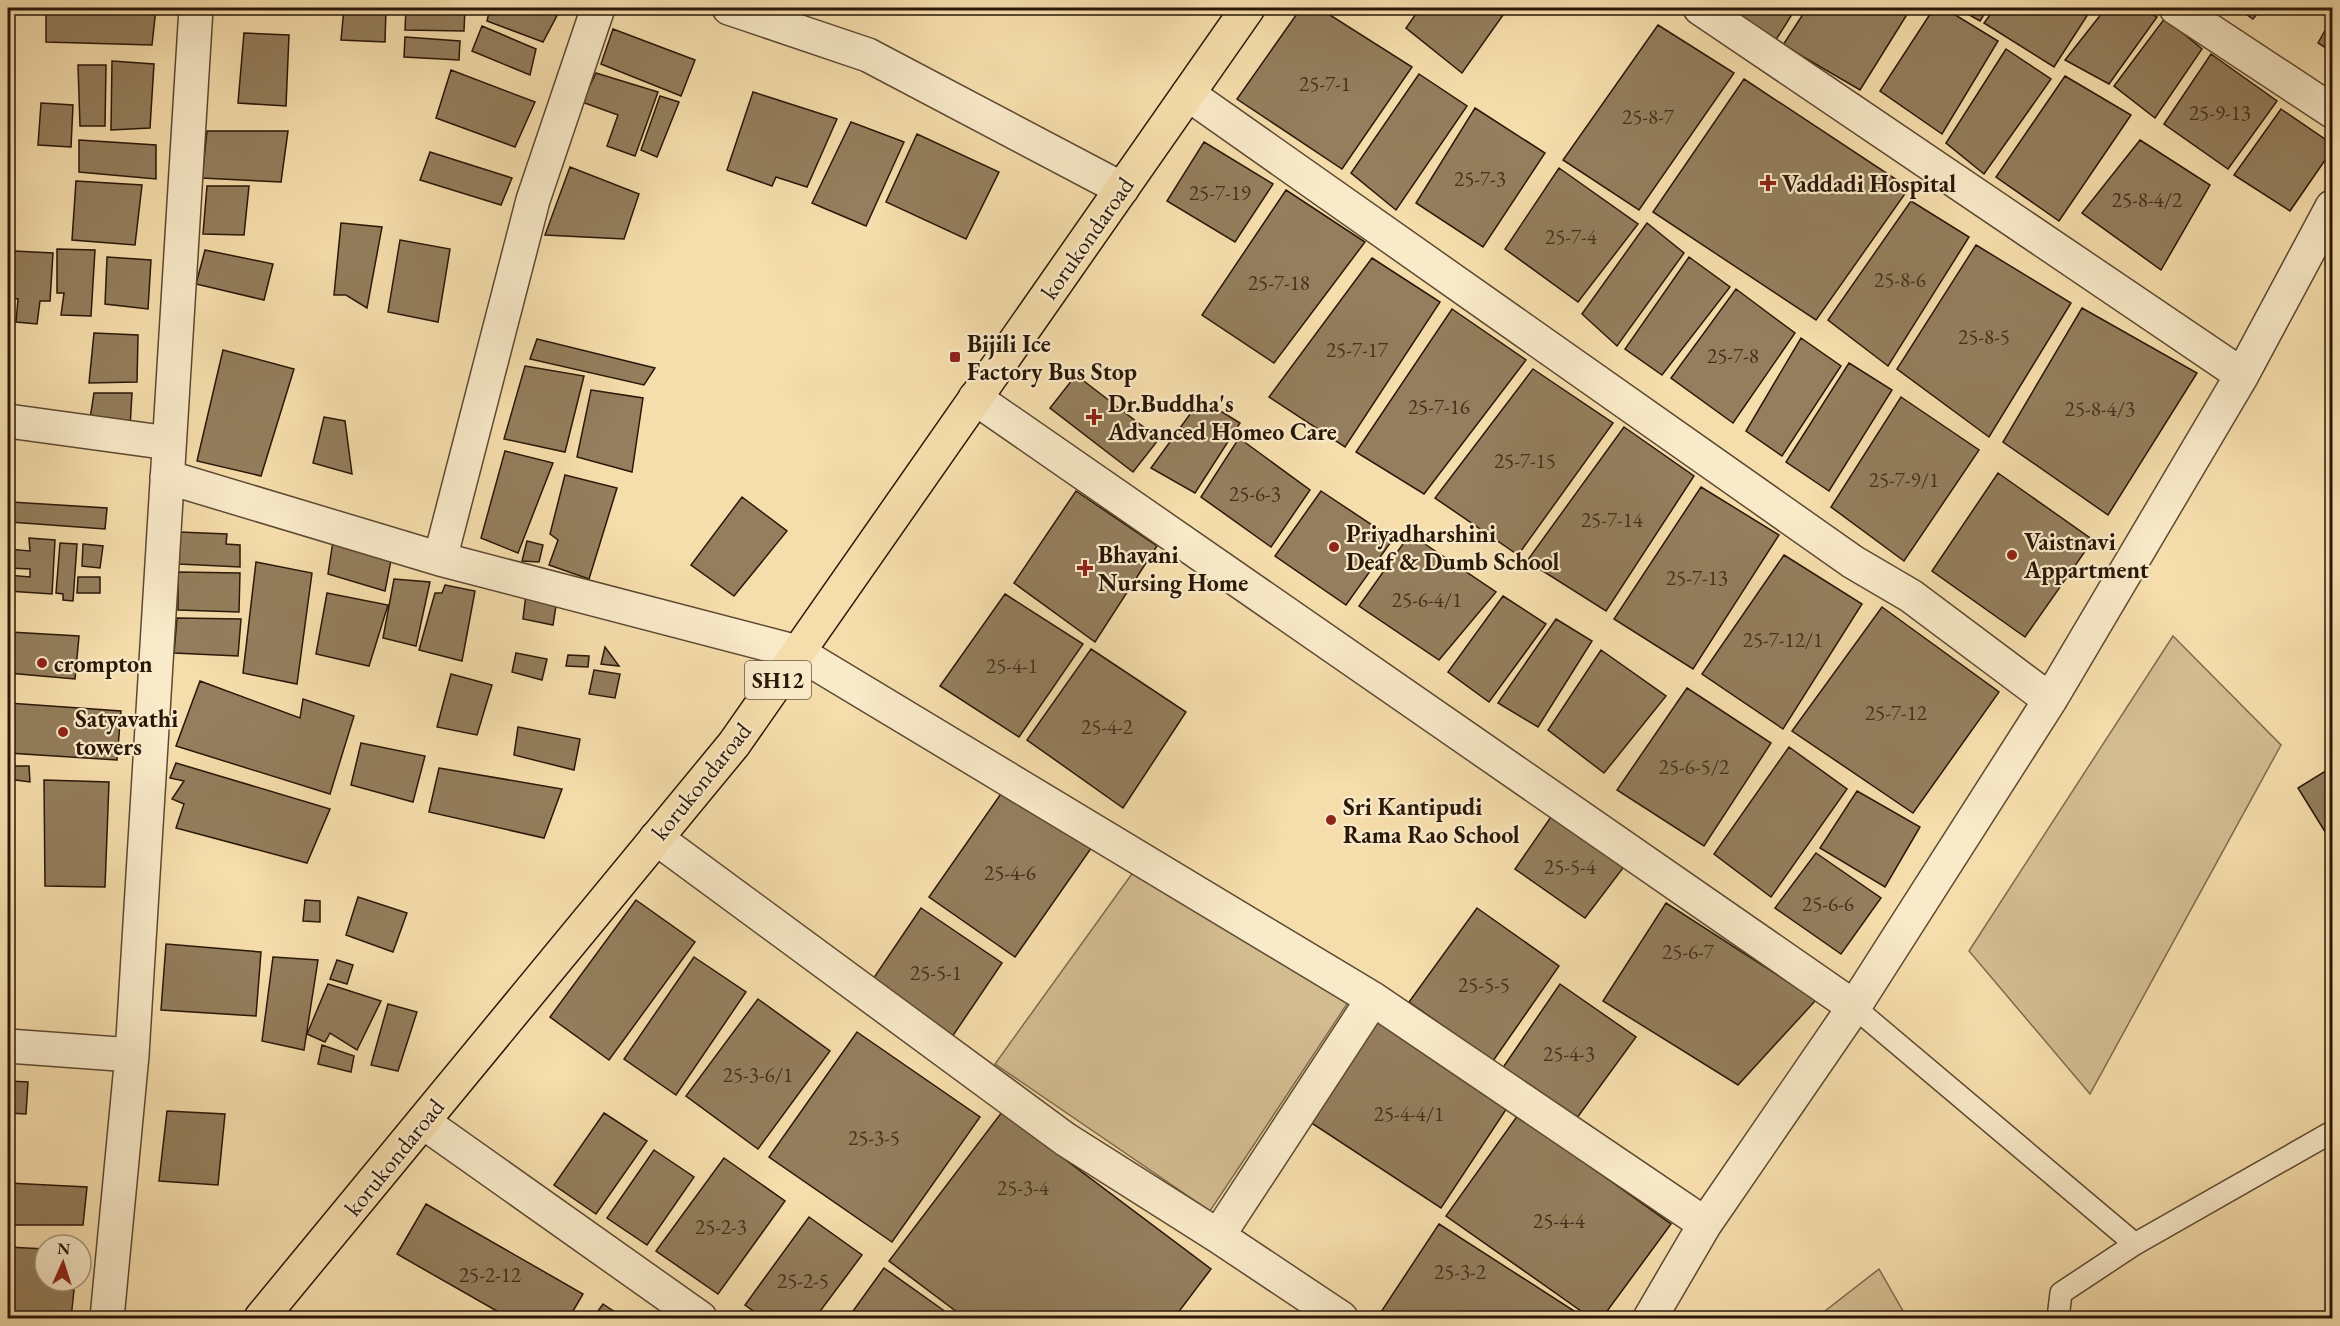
<svg xmlns="http://www.w3.org/2000/svg" width="2340" height="1326" font-family="'EB Garamond',serif">
  <rect width="100%" height="100%" fill="#f6deac"/>
  <filter id="stains"><feTurbulence type="fractalNoise" baseFrequency=".00333" numOctaves="4"/><feColorMatrix values="0 0 0 0 .2 0 0 0 0 .09 0 0 0 0 .02 0 0 0 .5 -.17"/></filter>
  <radialGradient id="worn" r=".72"><stop offset=".6" stop-color="#630" stop-opacity="0"/><stop offset="1" stop-color="#630" stop-opacity=".3"/></radialGradient>
  <!-- green -->
  <path fill="#d3bc90" stroke="#7e6a4c" stroke-width="1.5" d="M2173,636L2281,745L2090,1094L1969,951Z
    M1139,864L1349,1001L1210,1211L995,1064Z
    M1879,1269L1907,1318H1816Z"/>
  <!-- building -->
  <path fill="#947e5d" stroke="#2a1708" stroke-width="1.5" d="M46,8H156L152,45L46,42Z
    M344,8H386L385,42L341,40Z
    M406,8H465L464,31L405,30Z
    M490,8H561L543,42L487,21Z
    M1301,8H1319L1412,67L1342,169L1237,99Z
    M1420,8H1508L1462,73L1406,28Z
    M1734,8H1796L1774,43L1731,11Z
    M1807,8H1911L1860,90L1783,45Z
    M1934,8H1944L1998,41L1942,134L1880,91Z
    M1957,8H1988L1980,21Z
    M1995,8H2092L2054,67L1984,23Z
    M2106,8H2142L2157,17L2109,84L2065,60Z
    M2237,8H2262L2253,19Z
    M2165,18L2202,49L2155,118L2114,86Z
    M2332,18V52L2318,43Z
    M1658,25L1734,73L1639,210L1563,160Z
    M482,26L536,49L530,75L472,51Z
    M613,29L695,60L681,96L601,64Z
    M244,33L289,35L286,106L238,103Z
    M405,37L460,41L459,60L404,57Z
    M2006,49L2051,79L1984,174L1946,143Z
    M2211,54L2277,101L2228,169L2164,124Z
    M112,61L154,64L150,128L111,130Z
    M78,65H106L105,126H80Z
    M451,70L535,102L515,147L436,118Z
    M596,73L658,92L635,156L607,146L618,115L582,102Z
    M1419,74L1467,106L1396,210L1351,173Z
    M2065,76L2131,115L2059,221L1996,177Z
    M1744,79L1909,188L1816,320L1653,212Z
    M753,92L837,119L807,187L776,177L772,186L727,170Z
    M660,96L679,102L657,157L641,150Z
    M41,103L73,105L71,147L38,145Z
    M1475,108L1545,153L1483,247L1416,203Z
    M2281,109L2332,144V150L2290,211L2234,175Z
    M851,122L904,142L866,226L812,203Z
    M207,131H288L281,182L202,178Z
    M917,134L999,172L966,239L886,202Z
    M79,140L156,145V179L79,172Z
    M2140,140L2210,185L2161,270L2082,213Z
    M1204,142L1273,184L1235,242L1167,201Z
    M430,152L512,178L501,205L420,180Z
    M570,167L639,194L624,239L545,235Z
    M1559,168L1638,224L1578,302L1505,249Z
    M76,181L142,185L135,245L72,240Z
    M207,186H249L244,235L203,234Z
    M1286,190L1365,242L1274,363L1202,315Z
    M1911,201L1969,237L1888,366L1828,320Z
    M8,213H14L10,252L8,251Z
    M341,223L382,227L367,308L346,295H334Z
    M1647,223L1684,253L1617,346L1582,314Z
    M400,240L450,249L438,322L388,312Z
    M1976,245L2071,303L1989,437L1897,369Z
    M57,249L95,250L91,316L61,315L64,293H57Z
    M205,250L273,264L264,300L196,284Z
    M14,251L53,253L50,301H40L37,324L16,322L18,299L11,298Z
    M107,257L151,260L148,309L105,304Z
    M1689,257L1730,287L1662,375L1625,349Z
    M1372,258L1440,302L1345,447L1269,397Z
    M1736,289L1795,333L1733,423L1671,378Z
    M2082,308L2197,373L2108,515L2003,442Z
    M1452,309L1526,360L1424,494L1356,452Z
    M94,333L138,335L137,382L89,383Z
    M1801,338L1841,366L1782,456L1746,431Z
    M537,339L655,368L644,385L530,359Z
    M223,350L294,369L261,476L197,461Z
    M1849,363L1892,390L1829,491L1786,462Z
    M525,366L584,376L565,452L504,439Z
    M1533,369L1613,423L1518,555L1435,498Z
    M1076,375L1159,439L1133,472L1050,408Z
    M591,390L643,398L632,472L577,457Z
    M94,393H132L130,428L89,425Z
    M1901,397L1979,450L1904,561L1831,507Z
    M1201,399L1240,423L1195,493L1151,468Z
    M324,417L345,421L352,474L313,463Z
    M1624,427L1694,476L1606,611L1527,561Z
    M1239,438L1310,490L1271,547L1201,497Z
    M505,451L553,463L518,553L481,538Z
    M1998,473L2093,540L2025,637L1932,571Z
    M565,475L617,488L589,579L549,565L558,540L550,534Z
    M1701,487L1779,535L1693,669L1614,619Z
    M1076,491L1157,546L1095,642L1014,583Z
    M1321,491L1393,539L1346,605L1275,556Z
    M742,497L787,531L734,596L691,565Z
    M11,502L107,508L105,529L10,522Z
    M179,532L227,534L226,544L240,545V567L179,564Z
    M1410,534L1496,592L1439,660L1359,606Z
    M29,538L55,540L52,594L8,591V575L30,577V569L8,568V549L30,551Z
    M333,541L392,555L385,591L328,574Z
    M527,541L543,545L539,562L522,561Z
    M60,543L77,544L73,601L63,600V594L56,593Z
    M83,544L103,546L100,568L82,566Z
    M1784,555L1862,604L1783,729L1702,674Z
    M256,562L312,573L297,684L243,673Z
    M178,572L240,573L239,612L178,610Z
    M78,577H100V593H77Z
    M394,579L430,582L416,646L383,638Z
    M445,585L475,591L462,661L419,650L435,593H442Z
    M327,593L388,605L369,666L316,654Z
    M526,594L557,599L553,625L523,619Z
    M1005,594L1083,644L1019,737L940,686Z
    M1503,596L1546,624L1489,702L1448,672Z
    M1882,607L1999,692L1913,813L1792,731Z
    M177,618L241,619L238,656L174,653Z
    M1556,619L1592,641L1538,727L1498,703Z
    M10,632L79,636L75,679L8,673Z
    M605,647L619,666L601,664Z
    M1091,649L1186,712L1123,808L1027,740Z
    M1601,650L1666,696L1604,773L1548,730Z
    M516,653L547,659L542,680L512,672Z
    M568,655L589,656L588,667L566,666Z
    M594,670L620,674L615,698L589,694Z
    M451,674L492,685L477,735L437,727Z
    M200,681L300,718L303,699L354,716L330,794L176,746Z
    M1687,688L1771,743L1704,846L1617,790Z
    M8,703L121,711L117,760L8,753Z
    M518,727L580,739L574,770L514,755Z
    M361,743L425,756L413,802L351,785Z
    M1789,747L1847,789L1771,897L1714,854Z
    M176,763L330,809L307,863L176,828L184,804L172,799L184,781L170,778Z
    M8,766H29L30,782L8,779Z
    M2332,767V843L2298,788Z
    M439,768L562,789L544,838L429,812Z
    M44,780L109,782L105,887L45,886Z
    M1005,788L1092,847L1015,957L929,897Z
    M1857,791L1920,827L1885,887L1820,848Z
    M1553,814L1626,864L1585,918L1515,869Z
    M1816,853L1881,898L1841,954L1775,908Z
    M358,897L407,913L393,952L346,935Z
    M305,900L320,901V922L303,921Z
    M636,900L695,942L609,1060L550,1017Z
    M1666,903L1816,1000L1738,1085L1603,1001Z
    M921,908L1002,963L952,1037L871,982Z
    M1477,908L1559,966L1493,1061L1409,1002Z
    M166,944L261,952L256,1016L161,1010Z
    M273,957L318,960L304,1050L262,1041Z
    M694,957L746,992L676,1095L624,1059Z
    M337,960L353,965L347,984L330,979Z
    M328,984L381,1001L357,1050L330,1033L325,1042L307,1034Z
    M1560,984L1636,1037L1574,1122L1502,1069Z
    M758,999L830,1051L758,1149L686,1096Z
    M388,1004L417,1012L398,1071L371,1065Z
    M1378,1019L1509,1105L1441,1208L1310,1122Z
    M857,1032L980,1117L892,1242L769,1157Z
    M322,1045L354,1056L351,1072L318,1064Z
    M8,1081L28,1082L26,1114L8,1113Z
    M167,1111L225,1114L218,1185L159,1181Z
    M1002,1112L1211,1269L1174,1318H965L889,1261Z
    M604,1113L647,1141L596,1214L554,1185Z
    M1518,1115L1671,1224L1602,1318H1591L1446,1216Z
    M654,1150L694,1177L647,1245L607,1218Z
    M724,1158L785,1201L718,1294L656,1251Z
    M8,1183L87,1187L83,1225H8Z
    M426,1204L583,1294L569,1318H509L397,1254Z
    M809,1217L862,1255L815,1318H763L745,1305Z
    M1439,1224L1585,1318H1377Z
    M8,1247L45,1249V1281H60L59,1290H74L71,1318H8Z
    M884,1268L950,1315L948,1318H848Z
    M603,1304L624,1318H593Z
    M137,1315L179,1318H137Z"/>
  <g fill="none" stroke-linecap="round" stroke-linejoin="round">
    <!-- lane casing -->
    <g stroke="#5d4931" stroke-width="24">
      <path id="lane" d="M1854,1007L2135,1244L2061,1293L2058,1318
        M2135,1244L2332,1132"/>
    </g>
    <!-- street casing -->
    <g stroke="#5d4931" stroke-width="36">
      <path id="street" d="M729,8L868,55L1122,189
        M1700,8L2242,375
        M2176,8L2332,111
        M1188,94L1853,562L1911,596L2050,700
        M975,398L1854,1007
        M8,421L169,443
        M167,477L440,559L797,652L1373,999L1705,1224
        M440,559L533,200L598,8
        M656,838L1065,1139L1218,1236L1341,1318
        M8,1046L132,1055
        M423,1122L700,1318
        M1218,1236L1373,999
        M107,1318L132,1055L196,8
        M1650,1318L1705,1224L1854,1007L2050,700L2242,375L2332,207"/>
    </g>
    <!-- primary casing -->
    <g stroke="#2a1708" stroke-width="36">
      <path id="primary" d="M261,1318L734,744L1248,8"/>
    </g>
    <!-- lane -->
    <use href="#lane" stroke="#f9eac9" stroke-width="21"/>
    <!-- street -->
    <use href="#street" stroke="#f9eac9" stroke-width="33"/>
    <!-- primary -->
    <use href="#primary" stroke="#f6deac" stroke-width="33"/>
  </g>
  <!-- markers -->
  <g fill="#8f2418" stroke="#f9eac9" stroke-width="2">
    <path d="M1765 174h6v6h6v6h-6v6h-6v-6h-6v-6h6z"/>
    <rect x="949" y="351" width="12" height="12" rx="3"/>
    <path d="M1091 408h6v6h6v6h-6v6h-6v-6h-6v-6h6z"/>
    <circle cx="1334" cy="547" r="6"/>
    <circle cx="2012" cy="555" r="6"/>
    <path d="M1082 559h6v6h6v6h-6v6h-6v-6h-6v-6h6z"/>
    <circle cx="42" cy="663" r="6"/>
    <circle cx="63" cy="732" r="6"/>
    <circle cx="1331" cy="820" r="6"/>
  </g>
  <g text-anchor="middle" dominant-baseline="central" stroke-width="4.5" stroke-linejoin="round" paint-order="stroke">
    <!-- number labels -->
    <g font-size="21" fill="#44311d">
      <text x="1325" y="83">25-7-1</text>
      <text x="2220" y="112">25-9-13</text>
      <text x="1648" y="116">25-8-7</text>
      <text x="1480" y="178">25-7-3</text>
      <text x="1220" y="192">25-7-19</text>
      <text x="2147" y="199">25-8-4/2</text>
      <text x="1571" y="236">25-7-4</text>
      <text x="1900" y="279">25-8-6</text>
      <text x="1279" y="282">25-7-18</text>
      <text x="1984" y="336">25-8-5</text>
      <text x="1357" y="349">25-7-17</text>
      <text x="1733" y="355">25-7-8</text>
      <text x="1439" y="406">25-7-16</text>
      <text x="2100" y="408">25-8-4/3</text>
      <text x="1525" y="460">25-7-15</text>
      <text x="1904" y="479">25-7-9/1</text>
      <text x="1255" y="493">25-6-3</text>
      <text x="1612" y="519">25-7-14</text>
      <text x="1697" y="577">25-7-13</text>
      <text x="1427" y="599">25-6-4/1</text>
      <text x="1783" y="639">25-7-12/1</text>
      <text x="1012" y="665">25-4-1</text>
      <text x="1896" y="712">25-7-12</text>
      <text x="1107" y="726">25-4-2</text>
      <text x="1694" y="766">25-6-5/2</text>
      <text x="1570" y="866">25-5-4</text>
      <text x="1010" y="872">25-4-6</text>
      <text x="1828" y="903">25-6-6</text>
      <text x="1688" y="951">25-6-7</text>
      <text x="936" y="972">25-5-1</text>
      <text x="1484" y="984">25-5-5</text>
      <text x="1569" y="1053">25-4-3</text>
      <text x="758" y="1074">25-3-6/1</text>
      <text x="1409" y="1113">25-4-4/1</text>
      <text x="874" y="1137">25-3-5</text>
      <text x="1023" y="1187">25-3-4</text>
      <text x="1559" y="1220">25-4-4</text>
      <text x="721" y="1226">25-2-3</text>
      <text x="1460" y="1271">25-3-2</text>
      <text x="490" y="1274">25-2-12</text>
      <text x="803" y="1280">25-2-5</text>
    </g>
    <!-- shield labels -->
    <rect fill="#f9eac9" stroke="#685642" stroke-width="1.5" x="745" y="661" width="66" height="38" rx="4.5"/>
    <g font-size="22" font-weight="bold" fill="#2a1708">
      <text x="778" y="680">SH12</text>
    </g>
    <!-- poi labels -->
    <g font-size="24" font-weight="bold" fill="#2a1708" stroke="#f9eac9" text-anchor="start">
      <text x="1782" y="183">Vaddadi Hospital</text>
      <text x="967" y="343">Bijili Ice<tspan x="967" dy="28">Factory Bus Stop</tspan></text>
      <text x="1108" y="403">Dr.Buddha's<tspan x="1108" dy="28">Advanced Homeo Care</tspan></text>
      <text x="1346" y="533">Priyadharshini<tspan x="1346" dy="28">Deaf &amp; Dumb School</tspan></text>
      <text x="2024" y="541">Vaistnavi<tspan x="2024" dy="28">Appartment</tspan></text>
      <text x="1098" y="554">Bhavani<tspan x="1098" dy="28">Nursing Home</tspan></text>
      <text x="54" y="663">crompton</text>
      <text x="75" y="718">Satyavathi<tspan x="75" dy="28">towers</tspan></text>
      <text x="1343" y="806">Sri Kantipudi<tspan x="1343" dy="28">Rama Rao School</tspan></text>
    </g>
    <!-- street labels -->
    <g font-size="24" fill="#2a1708" stroke="#f9eac9">
      <text transform="translate(1087 238) rotate(-55)">korukondaroad</text>
      <text transform="translate(701 781) rotate(-51)">korukondaroad</text>
      <text transform="translate(394 1157) rotate(-51)">korukondaroad</text>
    </g>
  </g>
  <!-- margin -->
  <rect width="2340" height="1326" fill="none" stroke="#f6deac" stroke-width="30"/>
  <rect x="9" y="9" width="2322" height="1308" fill="none" stroke="#2a1708" stroke-width="3"/>
  <rect x="15" y="15" width="2310" height="1296" fill="none" stroke="#2a1708" stroke-width="1.5"/>
  <!-- north arrow -->
  <g transform="translate(63 1263) rotate(3)"><circle r="28" fill="#f9eac9" stroke="#a6967c" stroke-width="1.5"/>
  <path d="M0-4.5L10 22L0 15L-10 22Z" fill="#8f2418"/>
  <text y="-9" font-size="16" font-weight="bold" text-anchor="middle" fill="#2a1708">N</text>
  </g>
  <rect width="100%" height="100%" filter="url(#stains)"/>
  <rect width="100%" height="100%" fill="url(#worn)"/>
</svg>
